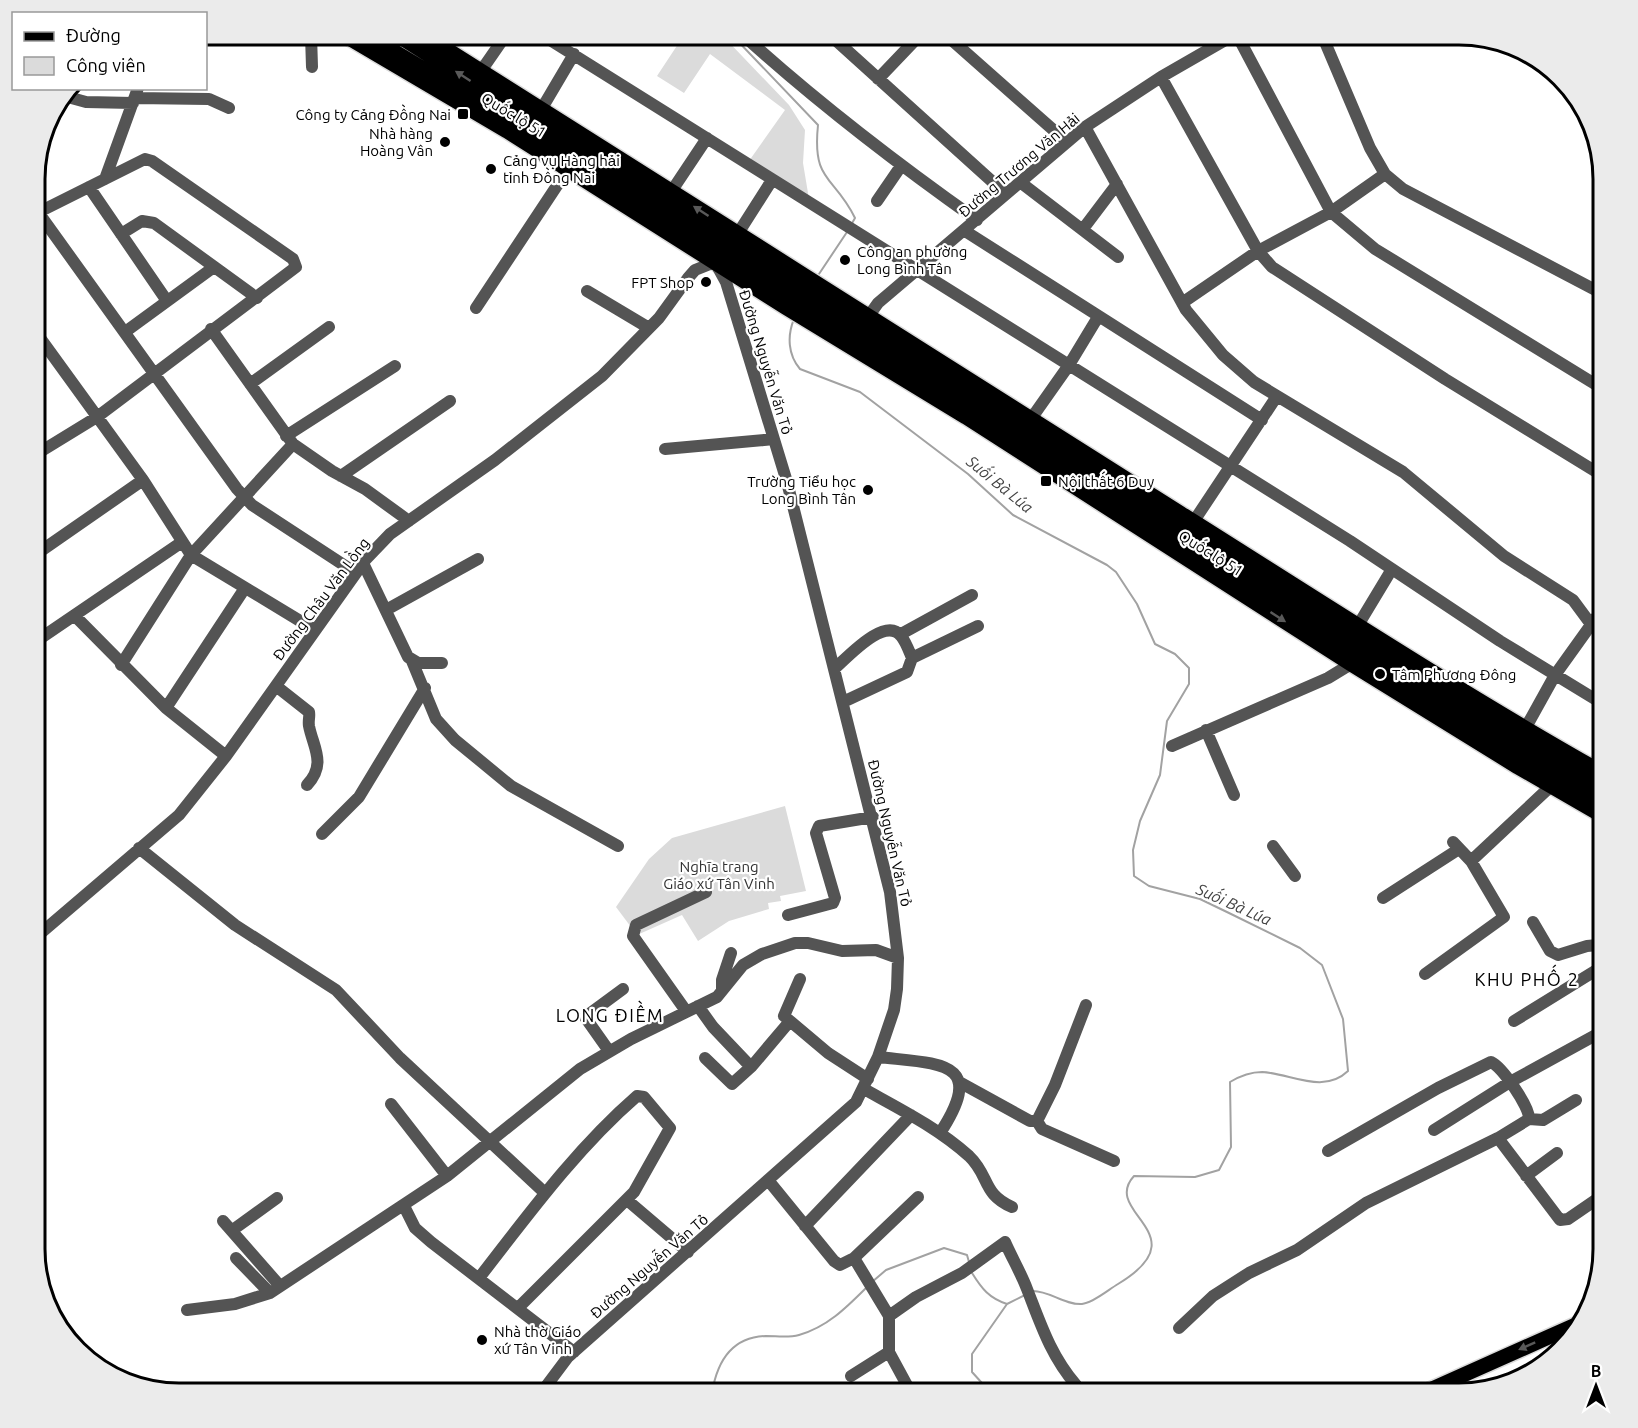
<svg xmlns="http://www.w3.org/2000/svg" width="1638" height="1428" font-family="Ubuntu,sans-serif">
  <rect width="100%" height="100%" fill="#fff"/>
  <!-- green -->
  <path fill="#dbdbdb" d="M684,35H722L789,105L805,130L803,163L809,199L749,161L785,110L710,54L684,93L657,76Z
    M785,806L806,891L780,896L781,901L768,903L769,909L729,921L698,941L682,915L637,935L616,907L649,859L672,838Z"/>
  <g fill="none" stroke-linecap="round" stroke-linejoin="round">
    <!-- stream -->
    <path stroke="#a2a2a2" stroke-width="2" d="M732,35L818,125C812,183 834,175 855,218L851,225
      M817,277L847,232
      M794,319C787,336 788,355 800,369L860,392L968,474L1013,515L1107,565L1116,572L1137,604L1155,644L1175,654L1189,668V684L1167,721L1160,775L1140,821L1133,850L1134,876L1149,886L1200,899L1229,913L1300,948L1322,965L1343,1019L1348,1071C1323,1095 1290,1073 1262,1072C1251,1072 1240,1076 1230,1082L1231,1147L1219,1170L1195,1177L1134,1176C1100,1213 1201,1234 1118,1284C1108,1290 1093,1303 1082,1304C1064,1305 1050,1291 1033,1291
      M972,1273C982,1289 989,1298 1007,1304L1025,1295
      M872,1282L886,1270L944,1248L967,1255L969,1262
      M712,1393C717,1362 732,1337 766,1336C777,1336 788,1338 799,1335C827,1327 846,1308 866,1288
      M991,1393L972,1372V1354L1007,1304"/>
    <!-- major casing -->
    <g stroke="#dbdbdb" stroke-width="18">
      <path id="major" d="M344,35L507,131L785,307L966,417L1351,664L1518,767L1603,816
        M424,35C676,194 928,354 1180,513C1320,601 1459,692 1603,773
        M1423,1393L1580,1323"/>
    </g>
    <!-- highway casing -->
    <g stroke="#dbdbdb" stroke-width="20">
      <path id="highway" d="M366,35L550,146L1512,751L1603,803
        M398,35L1520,738L1603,785"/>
    </g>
    <!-- minor -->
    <path stroke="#545454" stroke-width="12" d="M311,35L312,67
      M542,35L1350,541L1500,641L1603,704
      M743,35C817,102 895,162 977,220
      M830,35L1006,194
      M946,35L1067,142
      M1237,35L1331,212L1375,249L1603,389
      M1322,35L1370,148L1385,174L1403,189L1603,294
      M481,71L506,35
      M1161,77L1258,251L1272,267L1445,379L1603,476
      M878,79L920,35
      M64,96L86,102L133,103
      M135,98L209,99L229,108
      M538,115L574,54
      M1085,127L1186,310L1223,355L1254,382L1403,472L1504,556L1573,600L1590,623L1603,634
      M105,179L138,88
      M1020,182L1118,257
      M89,187L167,301
      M671,192L707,138
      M877,201L901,166
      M38,212L237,489L252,505L356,573
      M1083,229L1117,184
      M965,231L1262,420
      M121,234L142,221L154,223L257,298
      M737,235L772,180
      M587,291L649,328
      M1182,303L1258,251L1331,212L1385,174
      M476,308L568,169
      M868,317L878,303L1085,127L1161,77L1234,35
      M211,329L293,444L332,471L365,489L409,521
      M35,331L143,480L191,555L315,630
      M125,332L214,267
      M250,384L329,327
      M1026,426L1069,365L1098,317
      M286,436L395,366
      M665,449L774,439
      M35,455L97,417L296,267L293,259L152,161L145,159L35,214
      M341,476L450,401
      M1190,527L1277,396
      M35,555L143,480
      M363,563L408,657L418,663H442
      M386,610L478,559
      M75,616L166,708L226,756
      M1354,632L1392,569
      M901,634L972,595
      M35,642L182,542
      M912,658L978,626
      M412,661L436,719L455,740L511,786L618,846
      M121,665L191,555L293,444
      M834,669C847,658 885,615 901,636C906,642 909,651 912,658L907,672L843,702
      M276,686L309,712C310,717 308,720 309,726C313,747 327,764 307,785
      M166,708L245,588
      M1525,729L1555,675L1603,608
      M1206,730L1234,795
      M1172,746L1328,678L1351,664L1357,658
      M322,834L359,797L425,688
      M1273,846L1295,876
      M139,848L235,925L336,990L400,1058L545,1193
      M1471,861L1551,786
      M1383,898L1459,849
      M788,915L833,903L835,898L816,833L819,826L873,817
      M1533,922L1550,951L1558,955L1587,946L1598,945
      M35,938L179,815L226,756L366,559L390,534L495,460L602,376L659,318L688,278L695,270L715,262L726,282L787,482L890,892L898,958L897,989L894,1010L878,1057L856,1102L568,1357L541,1393
      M1425,974L1504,917L1471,861L1453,842
      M800,979L784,1016L828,1053L868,1079
      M722,991V980L731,953
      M698,1006L713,1027L751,1067
      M686,1011L633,936L636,925L706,892
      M1514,1021L1603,966
      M609,1051L585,1017L623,989
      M878,1057C939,1064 988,1060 940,1133
      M705,1058L732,1084L752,1066L790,1021
      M961,1083L1030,1121H1037L1055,1085L1086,1005
      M864,1089C900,1109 938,1128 969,1156C990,1176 982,1194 1012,1207
      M391,1104L447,1176
      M1037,1121L1042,1129L1114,1161
      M1434,1130L1510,1082L1603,1031
      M1498,1138L1560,1220L1568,1219L1603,1195
      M1328,1151L1438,1088L1491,1062C1502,1067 1530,1107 1529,1119
      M1526,1176L1557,1153
      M768,1180L834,1261L840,1265L854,1258L918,1197
      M627,1200L688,1252
      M404,1206L415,1228L431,1242L574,1352
      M223,1221L280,1286
      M805,1226L911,1115
      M234,1229L277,1198
      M236,1258L270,1293
      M854,1258L889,1316V1352L908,1387L904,1393
      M479,1278C528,1215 576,1149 637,1096L644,1097L670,1128L634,1192L518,1308
      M187,1310L235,1304L270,1293L447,1176L580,1069L631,1039L717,997L743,965L762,954L795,943H808L842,951L876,950L898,958
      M889,1316L916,1297L962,1273L1005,1242C1012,1258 1021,1273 1027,1289C1041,1325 1051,1356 1076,1385
      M1179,1328L1213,1296L1249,1273L1297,1250L1366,1203L1498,1138L1529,1119L1543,1120L1576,1100
      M851,1376L889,1352"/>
    <!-- major -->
    <use href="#major" stroke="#000" stroke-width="15"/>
    <!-- highway -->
    <use href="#highway" stroke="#000" stroke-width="16"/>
  </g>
  <!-- one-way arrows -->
  <defs><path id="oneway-solid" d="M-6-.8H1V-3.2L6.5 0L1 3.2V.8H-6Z" transform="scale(1.5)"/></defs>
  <g fill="#595959">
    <use href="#oneway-solid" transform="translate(463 76) rotate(-147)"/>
    <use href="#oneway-solid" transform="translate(701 211) rotate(-147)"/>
    <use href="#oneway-solid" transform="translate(1278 617) rotate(33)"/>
    <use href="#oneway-solid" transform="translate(1527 1346) rotate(156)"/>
  </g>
  <!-- markers -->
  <g fill="#000" stroke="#fff" stroke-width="2">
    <rect x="457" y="108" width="12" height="12" rx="3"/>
    <circle cx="445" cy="142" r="6"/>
    <circle cx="491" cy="169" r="6"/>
    <circle cx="845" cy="260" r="6"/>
    <circle cx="706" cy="282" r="6"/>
    <rect x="1040" y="475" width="12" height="12" rx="3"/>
    <circle cx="868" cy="490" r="6"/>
    <circle cx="1380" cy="674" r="6"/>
    <circle cx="482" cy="1340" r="6"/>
  </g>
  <g text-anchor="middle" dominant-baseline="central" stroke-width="4.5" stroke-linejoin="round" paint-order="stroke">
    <!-- poi labels -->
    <g font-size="15" fill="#000" stroke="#fff" text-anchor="start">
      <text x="451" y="114" text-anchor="end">Công ty Cảng Đồng Nai</text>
      <text x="433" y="133" text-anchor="end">Nhà hàng<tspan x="433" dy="17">Hoàng Vân</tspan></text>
      <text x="503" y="160">Cảng vụ Hàng hải<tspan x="503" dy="17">tỉnh Đồng Nai</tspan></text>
      <text x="857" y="251">Công an phường<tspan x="857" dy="17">Long Bình Tân</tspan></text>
      <text x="694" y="282" text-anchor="end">FPT Shop</text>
      <text x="856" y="481" text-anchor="end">Trường Tiểu học<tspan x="856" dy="17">Long Bình Tân</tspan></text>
      <text x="1058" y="481">Nội thất 6 Duy</text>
      <text x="1392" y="674">Tâm Phương Đông</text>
      <text x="494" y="1331">Nhà thờ Giáo<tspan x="494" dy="17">xứ Tân Vinh</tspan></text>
    </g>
    <!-- street labels -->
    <g font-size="15" fill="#000" stroke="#fff">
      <text transform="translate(514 115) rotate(31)">Quốc lộ 51</text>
      <text transform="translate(1019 165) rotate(-40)">Đường Trương Văn Hải</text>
      <text transform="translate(766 362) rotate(73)">Đường Nguyễn Văn Tỏ</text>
      <text transform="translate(1211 553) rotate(32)">Quốc lộ 51</text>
      <text transform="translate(321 599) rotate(-53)">Đường Châu Văn Lồng</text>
      <text transform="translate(890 833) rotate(77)">Đường Nguyễn Văn Tỏ</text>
      <text transform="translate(649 1266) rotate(-41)">Đường Nguyễn Văn Tỏ</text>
    </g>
    <!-- park labels -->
    <g font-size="15" fill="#323232" stroke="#fff">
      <text x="719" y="866">Nghĩa trang<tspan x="719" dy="17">Giáo xứ Tân Vinh</tspan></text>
    </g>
    <!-- water labels -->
    <g font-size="16" font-style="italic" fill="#434343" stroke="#fff">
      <text transform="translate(1000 484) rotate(39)">Suối Bà Lúa</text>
      <text transform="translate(1234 904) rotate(24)">Suối Bà Lúa</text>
    </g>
    <!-- quarter labels -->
    <g font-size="18" letter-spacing="1.5" fill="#000" stroke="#fff">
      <text x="1527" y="979">KHU PHỐ 2</text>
      <text x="610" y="1015">LONG ĐIỀM</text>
    </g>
  </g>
  <!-- crop -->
  <path d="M0 0H1638V1428H0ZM179 45H1459A134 134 0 0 1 1593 179V1249A134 134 0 0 1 1459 1383H179A134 134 0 0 1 45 1249V179A134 134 0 0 1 179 45Z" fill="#ebebeb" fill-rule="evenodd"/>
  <path fill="none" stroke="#000" stroke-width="3" d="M179 45H1459A134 134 0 0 1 1593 179V1249A134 134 0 0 1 1459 1383H179A134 134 0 0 1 45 1249V179A134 134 0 0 1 179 45Z"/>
  <!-- legend -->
  <rect x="12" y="12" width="195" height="78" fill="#ffffff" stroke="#999999" stroke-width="1.5"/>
  <rect x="24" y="32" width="30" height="9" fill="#000000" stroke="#999999" stroke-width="1.5"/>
  <text x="66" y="42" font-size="18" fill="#000000">Đường</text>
  <rect x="24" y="57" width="30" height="18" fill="#dbdbdb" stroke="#999999" stroke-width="1.5"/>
  <text x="66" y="72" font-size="18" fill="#000000">Công viên</text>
  <!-- north arrow -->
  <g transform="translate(1596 1386)" stroke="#ffffff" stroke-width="4.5" paint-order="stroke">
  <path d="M0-4.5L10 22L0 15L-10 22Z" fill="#000000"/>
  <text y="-9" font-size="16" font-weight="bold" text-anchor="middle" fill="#000000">B</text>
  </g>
</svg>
